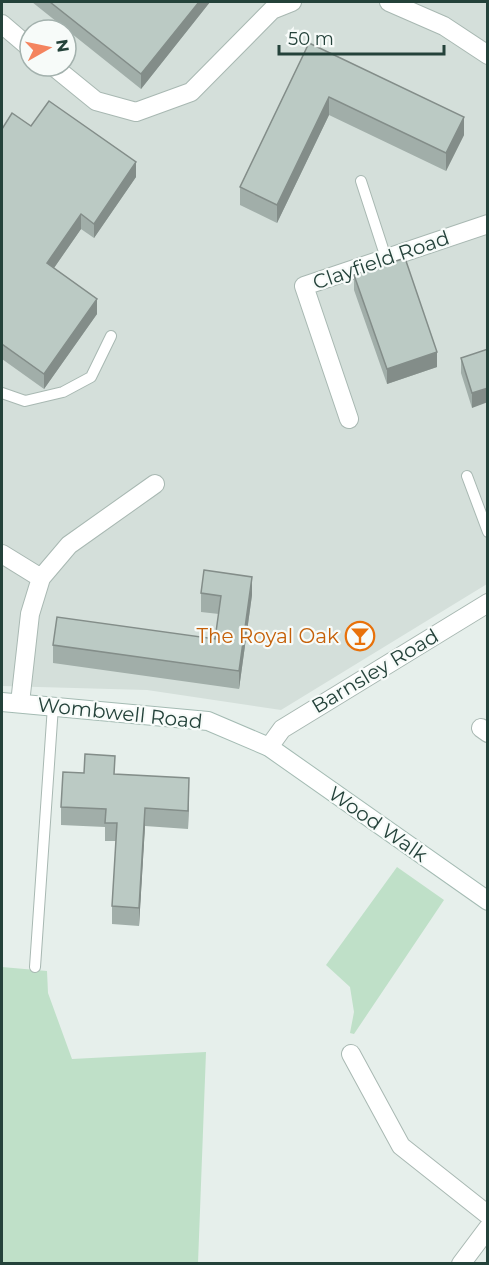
<svg xmlns="http://www.w3.org/2000/svg" width="489" height="1265" font-family="Montserrat,sans-serif">
  <rect width="100%" height="100%" fill="#e6efeb"/>
  <!-- built -->
  <path fill="#d4dfda" fill-rule="evenodd" d="M2,2H487V584L281,710L147,690L2,686ZM30,30H66V66H30Z"/>
  <!-- green -->
  <path fill="#bfe0c8" d="M397,867L444,900L354,1034L350,1033L354,1012L350,987L326,965Z
    M2,967L47,971L48,993L72,1059L206,1052L198,1263L2,1264Z"/>
  <g fill="none" stroke-linecap="round" stroke-linejoin="round">
    <!-- service casing -->
    <g stroke="#a8b8b2" stroke-width="12">
      <path id="service" d="M361,181L386,258
        M2,393L25,401L63,392L91,377L111,336
        M467,476L488,532
        M35,967L53,706"/>
    </g>
    <!-- minor casing -->
    <g stroke="#a8b8b2" stroke-width="20">
      <path id="minor" d="M389,2L444,26L488,55
        M2,24L30,48
        M53,66L96,101L136,112L191,92L272,10L292,2
        M349,419L304,286L488,224
        M2,554L41,578L30,614L20,703
        M41,578L69,545L155,484
        M481,728L488,733
        M351,1054L401,1146L488,1215
        M461,1264L488,1228"/>
    </g>
    <!-- tertiary casing -->
    <g stroke="#a8b8b2" stroke-width="20">
      <path id="tertiary" d="M269,747L282,729L488,603"/>
    </g>
    <!-- secondary casing -->
    <g stroke="#a4bbb3" stroke-width="20">
      <path id="secondary" d="M2,702L208,721L269,747L488,901"/>
    </g>
    <!-- service -->
    <use href="#service" stroke="#fff" stroke-width="10"/>
    <!-- minor -->
    <use href="#minor" stroke="#fff" stroke-width="18"/>
    <!-- tertiary -->
    <use href="#tertiary" stroke="#fff" stroke-width="18"/>
    <!-- secondary -->
    <use href="#secondary" stroke="#fff" stroke-width="18"/>
  </g>
  <!-- wall -->
  <path fill="#a1aea9" d="M32,2H210L141,89Z
    M309,43L464,135L446,171L329,115L277,223L240,205V187Z
    M31,126L136,177L94,238L81,229L54,268L97,314L44,389L2,359V129Z
    M354,275L437,367L387,384L354,290Z
    M488,349L472,408L461,373V358Z
    M201,593L252,595L239,689L53,663V645L215,639L219,614L201,612Z
    M84,773L115,774L189,796L188,829L145,826L139,926L112,924V906L116,841H105V827L61,825V807Z"/>
  <!-- shaded-wall -->
  <path fill="#838d89" d="M199,2H210L141,89V74Z
    M329,97V115L277,223V205Z
    M464,117V135L446,171V153Z
    M136,162V177L94,238V224Z
    M81,214V229L47,278V263Z
    M97,299V314L44,389V374Z
    M437,352V367L387,384V369Z
    M488,388V402L472,408V393Z
    M252,577V595L239,689V671Z
    M189,778V796L188,829V811Z
    M145,808V826L139,926V908Z"/>
  <!-- building -->
  <path fill="#bbcac4" stroke="#838d89" stroke-width="1.5" d="M50,2H199L141,74Z
    M309,43L464,117L446,153L329,97L277,205L240,187Z
    M49,101L136,162L94,224L81,214L47,263L97,299L44,374L2,344V129L12,113L31,126Z
    M405,258L437,352L387,369L354,275Z
    M488,349V388L472,393L461,358Z
    M204,570L252,577L239,671L53,645L57,617L215,639L221,596L201,593Z
    M85,754L115,756L114,774L189,778L188,811L145,808L139,908L112,906L117,823H105L106,809L61,807L63,772L84,773Z"/>
  <!-- icons -->
  <defs>
    <g id="bar-ring" transform="scale(1.5)"><circle r="9.5" fill="#f7fbf9" stroke="#e8710a" stroke-width="1.5"/><path d="M-6-5H6L.8 .8V4.5H3.5V6h-7V4.5H-.8V.8Z" fill="#e8710a"/></g>
  </defs>
  <g fill-rule="evenodd">
    <use href="#bar-ring" x="360" y="636"/>
  </g>
  <g text-anchor="middle" dominant-baseline="central" stroke-width="4.5" stroke-linejoin="round" paint-order="stroke">
    <!-- street labels -->
    <g font-size="20" fill="#24423a" stroke="#f7fbf9">
      <text transform="translate(381 260) rotate(-19)">Clayfield Road</text>
      <text transform="translate(375 671) rotate(-31)">Barnsley Road</text>
      <text transform="translate(120 713) rotate(6)">Wombwell Road</text>
      <text transform="translate(378 824) rotate(35)">Wood Walk</text>
    </g>
    <!-- food labels -->
    <g font-size="20" fill="#c56008" stroke="#f7fbf9" text-anchor="end">
      <text x="339" y="636">The Royal Oak</text>
    </g>
  </g>
  <!-- border -->
  <rect width="489" height="1265" fill="none" stroke="#24423a" stroke-width="6"/>
  <!-- north arrow -->
  <g transform="translate(48 48) rotate(81)"><circle r="28" fill="#f7fbf9" stroke="#a3b1ad" stroke-width="1.5"/>
  <path d="M0-4.5L10 22L0 15L-10 22Z" fill="#f4845f"/>
  <text y="-9" font-size="16" font-weight="bold" text-anchor="middle" fill="#24423a">N</text>
  </g>
  <!-- scale -->
  <path d="M279 45v9h165v-9" fill="none" stroke="#24423a" stroke-width="3"/>
  <text x="288" y="45" font-size="18" fill="#24423a" stroke="#f7fbf9" stroke-width="4.5" paint-order="stroke">50 m</text>
</svg>
